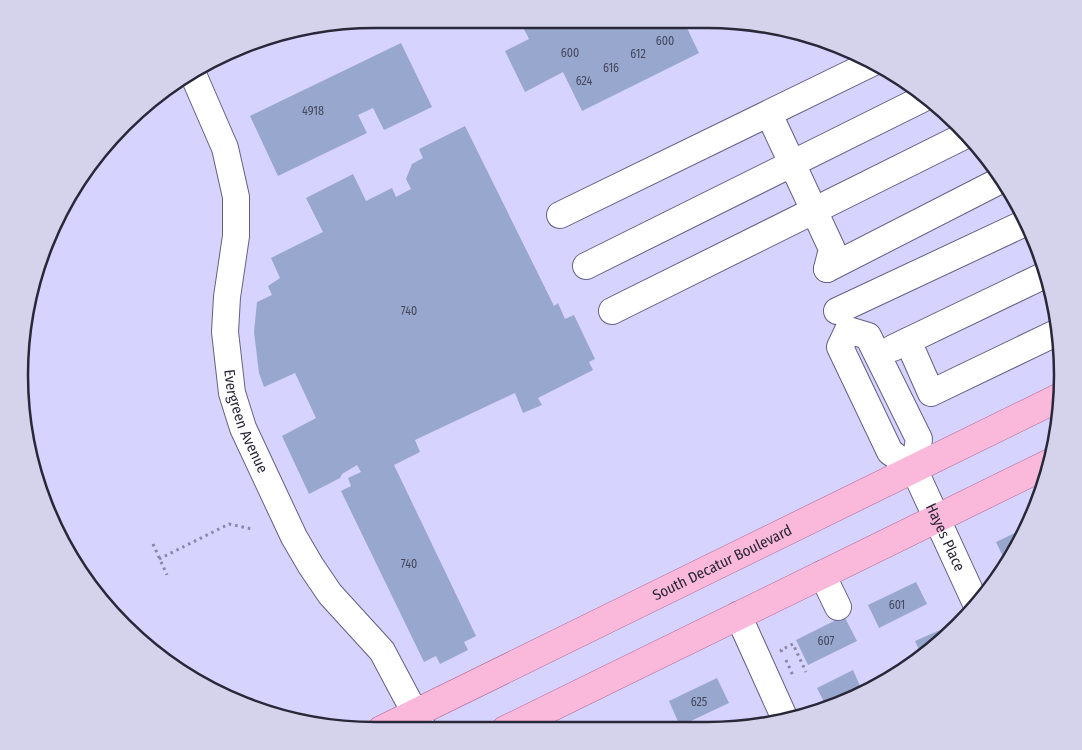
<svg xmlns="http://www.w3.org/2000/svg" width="1082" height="750" font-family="'Fira Sans Condensed',sans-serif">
  <rect width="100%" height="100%" fill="#d6d3fe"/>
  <!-- building -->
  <path fill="#98a7ce" d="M520,21L685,24L699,53L582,111L563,72L525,92L505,51L529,39Z
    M401,43L432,107L384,130L373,108L358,115L367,133L278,176L250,116Z
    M465,126L554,306L558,303L565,319L574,315L595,359L589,362L593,370L538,398L542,405L523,413L515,393L415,440L420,452L394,465L476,636L464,642L468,650L440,664L436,656L424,662L341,491L351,486L348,478L361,472L357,465L342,474L340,478L309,494L282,436L316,418L295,373L264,387L259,373L254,332L257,302L272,295L268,286L280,278L271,258L323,232L306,198L353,174L366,201L392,188L396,197L411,189L406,179L412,164L423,158L419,149Z
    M1019,531L1023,539L1007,565L996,542Z
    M916,582L927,604L879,628L868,605Z
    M844,616L857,641L808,665L796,640Z
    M940,630L945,640L922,656L915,641Z
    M853,670L864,695L826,706L817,688Z
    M717,678L729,703L680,726L669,701Z
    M622,723L625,729H609Z"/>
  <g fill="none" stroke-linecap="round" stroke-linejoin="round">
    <!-- minor casing -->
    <g stroke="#635f84" stroke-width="28">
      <g id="minor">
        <path id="s1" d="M192,72L225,148L236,197V236L227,297L225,332L232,393L243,428L294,537L311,566L330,594L382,651L424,730"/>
        <path d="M769,114L832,249L827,269"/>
        <path d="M560,215L874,62"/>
        <path d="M586,266L924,98"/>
        <path d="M827,269L1003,179"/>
        <path d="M612,311L968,134"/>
        <path d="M837,311L1027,222"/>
        <path d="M848,330L868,336L919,439L914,469L890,452L840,347Z"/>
        <path d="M908,341L931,393L1060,331"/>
        <path d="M893,348L1047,274"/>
        <path id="s2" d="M914,469L977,606"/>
        <path d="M822,574L838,607"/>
        <path d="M738,615L785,719"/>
      </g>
    </g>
    <!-- major casing -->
    <g stroke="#ae6692" stroke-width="29">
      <g id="major">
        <path id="s3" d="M381,730L1062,396"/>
        <path d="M505,730L1052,462"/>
      </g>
    </g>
    <!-- path -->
    <path stroke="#8987a5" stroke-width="3" stroke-dasharray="2.5 4" stroke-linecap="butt" d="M153,544L167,575
      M159,559L229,524L252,529
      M782,652L781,650L793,644L806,672
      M786,660L794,678"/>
    <!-- minor -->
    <use href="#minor" stroke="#fff" stroke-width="26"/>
    <!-- major -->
    <use href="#major" stroke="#fab8da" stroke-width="28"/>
  </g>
  <g text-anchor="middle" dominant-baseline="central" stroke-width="4.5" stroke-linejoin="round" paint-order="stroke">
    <!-- number labels -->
    <g font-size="12" fill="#45485e">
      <text x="665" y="41">600</text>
      <text x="570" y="53">600</text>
      <text x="638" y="54">612</text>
      <text x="611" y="68">616</text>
      <text x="584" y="81">624</text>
      <text x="313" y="111">4918</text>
      <text x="409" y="311">740</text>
      <text x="409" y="564">740</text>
      <text x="897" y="605">601</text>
      <text x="826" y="641">607</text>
      <text x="699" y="702">625</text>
    </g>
    <!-- street labels -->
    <g font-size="15" fill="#292838" stroke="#e4e2fc">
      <text stroke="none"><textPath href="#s1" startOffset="361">Evergreen Avenue</textPath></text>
      <text stroke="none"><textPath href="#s2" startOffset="75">Hayes Place</textPath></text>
      <text stroke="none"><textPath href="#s3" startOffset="380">South Decatur Boulevard</textPath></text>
    </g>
  </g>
  <!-- crop -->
  <path d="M0 0H1082V750H0ZM375 28H707A347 347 0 0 1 1054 375V375A347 347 0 0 1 707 722H375A347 347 0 0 1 28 375V375A347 347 0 0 1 375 28Z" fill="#d5d3ec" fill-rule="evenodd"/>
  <path fill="none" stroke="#292838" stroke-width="2.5" d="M375 28H707A347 347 0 0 1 1054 375V375A347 347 0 0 1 707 722H375A347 347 0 0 1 28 375V375A347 347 0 0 1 375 28Z"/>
</svg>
